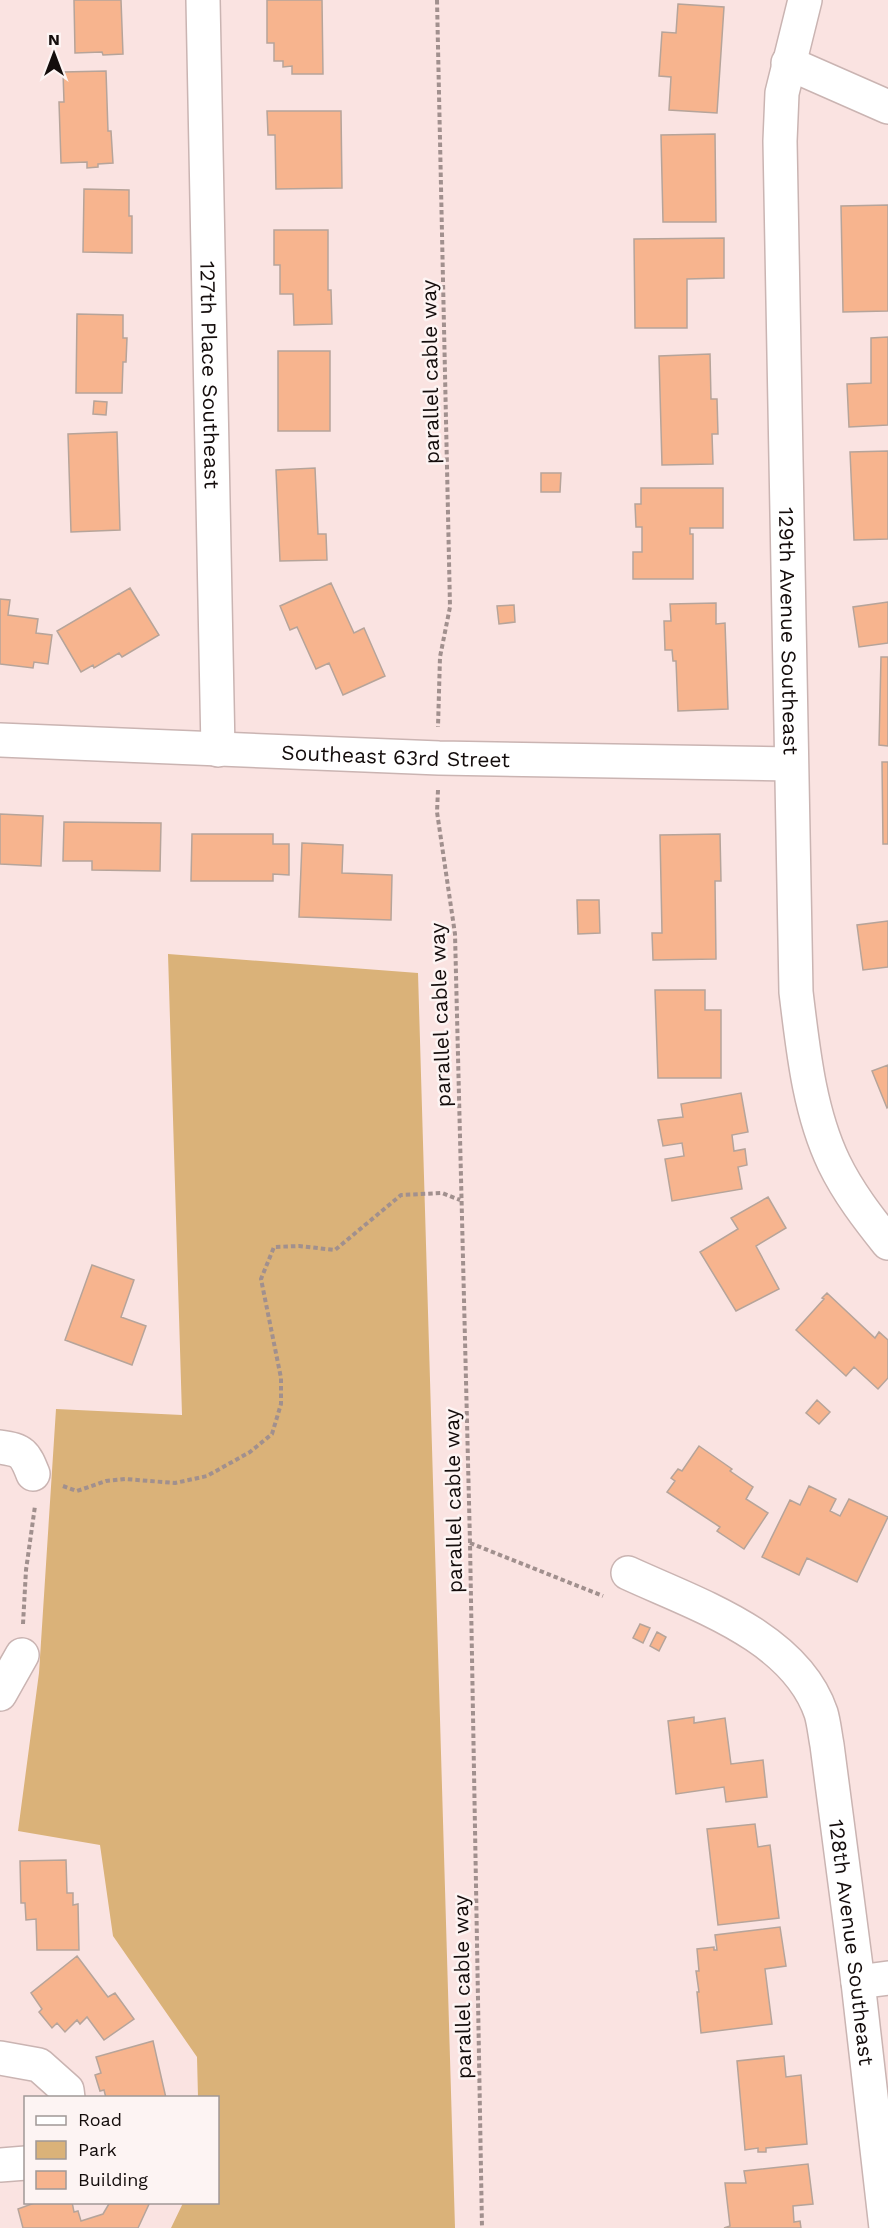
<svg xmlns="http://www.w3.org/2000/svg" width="888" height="2228" font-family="'Work Sans',sans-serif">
  <rect width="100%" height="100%" fill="#fae3e1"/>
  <!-- green -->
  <path fill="#dab279" d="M168,954L418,973L455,2228H171L183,2203L218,2202V2098L198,2097L197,2057L113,1936L100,1845L18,1831L39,1673L56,1409L182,1415Z"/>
  <!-- building -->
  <path fill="#f7b48e" stroke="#b6a49a" stroke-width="1.5" d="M74,0H121L123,54L103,55L102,52L75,53Z
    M267,0H322L323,74H292V66L283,67V61H274V43H267Z
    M678,4L724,7L717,113L669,110L671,77L659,76L662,32L676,33Z
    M106,71L108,131H111L113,163L98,164V167L87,168V162L61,163L59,102H64L63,72Z
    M267,111H341L342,188L276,189L275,135H268Z
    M715,134L716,222H663L661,135Z
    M84,189L129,190V216H132V253L83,252Z
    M888,205V311L843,312L841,206Z
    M274,230H328V290H331L332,324L294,325L293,294H280V265H274Z
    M724,238V278L687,279V328H635L634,239Z
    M77,314L123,315V338H127L126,362H123L122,393H76Z
    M888,337V425L849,427L847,384L871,383V338Z
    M278,351H330V431H278Z
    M710,354L711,399H717L718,434H712L713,464L662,465L659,356Z
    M94,401L107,402L106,415L93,414Z
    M117,432L120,530L71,532L68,434Z
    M888,451V539L854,540L850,452Z
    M315,468L318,534H326L327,560L280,561L276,470Z
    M541,473H561L560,492H541Z
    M641,488H723V528H690V534H693V579H633V552H642V527H636L635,504H641Z
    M331,583L354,633L364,628L385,676L343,695L329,663L316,669L297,627L290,630L280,606Z
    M130,588L159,635L122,657L119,653L94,668L93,665L81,672L57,631Z
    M0,599L10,600L8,615L38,619L36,633L52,635L48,664L34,662L33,668L0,664Z
    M888,602V643L859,647L853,607Z
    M716,603V624L725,623L728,709L678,711L676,661H673L672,650H665L664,621H671L670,604Z
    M514,605L515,622L499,624L497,606Z
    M881,657H888V746L879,745Z
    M882,762H888V844H883Z
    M0,814L43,816L41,866L0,864Z
    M64,822L161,823L160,871L92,870V861H63Z
    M192,834H273V844H289V875L273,874V881H191Z
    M720,834L721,881H715L716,959L653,960L652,933H662L660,835Z
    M302,843L343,845L342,873L392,875L391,920L299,917Z
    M577,900H599L600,933L578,934Z
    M888,921V967L863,970L857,925Z
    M655,990H705V1010H721V1078H658Z
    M888,1065V1107L887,1108L872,1071Z
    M741,1093L748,1132L732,1135L734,1151L745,1149L747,1165L738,1167L742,1189L672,1201L665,1159L684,1156L682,1143L663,1146L658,1120L683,1117L681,1104Z
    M768,1197L786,1228L756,1246L779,1289L736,1311L700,1252L738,1229L731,1218Z
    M92,1265L134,1280L121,1317L146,1326L132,1365L65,1340Z
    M827,1293L875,1338L879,1332L888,1340V1378L878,1389L854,1367L846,1376L796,1330L824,1299L822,1298Z
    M817,1400L830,1412L819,1424L806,1413Z
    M699,1446L732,1469L730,1471L753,1487L746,1499L768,1513L744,1549L717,1531L720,1527L667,1492L675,1481L671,1478L678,1469L682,1471Z
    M809,1486L836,1499L830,1511L840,1516L849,1499L888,1517L857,1582L807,1558L799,1575L762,1557L790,1500L800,1505Z
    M640,1624L650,1628L643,1643L633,1638Z
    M657,1632L666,1637L659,1651L650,1646Z
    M694,1717V1723L725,1718L731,1764L763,1760L767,1797L726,1802L724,1787L676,1794L668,1721Z
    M755,1824L758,1847L770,1845L779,1918L718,1925L707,1829Z
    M66,1860L67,1893H73V1905L78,1904L79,1950H37L36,1919L26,1920L25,1903H21L20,1861Z
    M780,1927L786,1966L765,1969L772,2024L701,2033L697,1992H699L696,1971H699L697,1949L714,1947V1950H717L715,1935Z
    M77,1956L108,1997L115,1993L134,2019L104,2040L87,2017L80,2024L77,2020L65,2032L57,2023L52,2028L39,2012L42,2009L31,1993Z
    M153,2041L166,2098H106L104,2090L100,2091L95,2075L101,2073L96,2057Z
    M784,2056L786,2077L801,2075L807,2144L766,2148V2152H758V2148L745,2150L737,2061Z
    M808,2164L813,2204L793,2206L794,2222L800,2221L801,2228H724L730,2226L725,2183H746L744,2171Z
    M72,2202L74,2212L78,2211L81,2221L103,2214L110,2202H150L138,2228H23L18,2209L37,2202Z"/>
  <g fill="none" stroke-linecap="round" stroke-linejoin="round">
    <!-- street casing -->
    <g stroke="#cab4b2" stroke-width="36">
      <g id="street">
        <path id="s1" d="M203,0L218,750"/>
        <path id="s2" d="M805,0L782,93L780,141L796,992C803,1049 809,1111 834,1163C848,1192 868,1218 888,1243"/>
        <path d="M788,63L888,107"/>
        <path id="s3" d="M0,740L439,758L791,764"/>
        <path d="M0,1447C23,1450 25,1454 33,1474"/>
        <path id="s4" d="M628,1573C695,1604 795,1636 821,1713C824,1723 825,1735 827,1745L858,1982L886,2228"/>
        <path d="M0,1694L22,1655"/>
        <path d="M858,1982L888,1978"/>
        <path d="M0,2058L39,2065L67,2090L68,2098"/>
        <path d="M0,2165L26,2163"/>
      </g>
    </g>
    <!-- path -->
    <path stroke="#a1908e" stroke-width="4" stroke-dasharray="4.5 3" stroke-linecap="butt" d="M437,0L450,607L440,657L438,727
      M438,790L437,812L455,934L470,1543L482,2228
      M63,1486L77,1491L106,1481L125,1479L175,1483L207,1476L250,1452L272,1434L281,1404V1378L261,1279L274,1247L299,1246L335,1250L401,1195L442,1193L460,1200
      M470,1543L603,1596
      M23,1624L26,1570L35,1506"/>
    <!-- street -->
    <use href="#street" stroke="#fff" stroke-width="33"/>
  </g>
  <g text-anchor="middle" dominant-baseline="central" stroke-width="5" stroke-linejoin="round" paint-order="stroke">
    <!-- street labels -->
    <g font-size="21" fill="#140d0c" stroke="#fdf4f3">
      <text transform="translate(430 372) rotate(-91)">parallel cable way</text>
      <text stroke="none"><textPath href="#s1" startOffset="375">127th Place Southeast</textPath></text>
      <text stroke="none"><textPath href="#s2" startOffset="634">129th Avenue Southeast</textPath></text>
      <text stroke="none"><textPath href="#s3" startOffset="396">Southeast 63rd Street</textPath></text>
      <text transform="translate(440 1015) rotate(-92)">parallel cable way</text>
      <text transform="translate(453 1501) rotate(-91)">parallel cable way</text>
      <text stroke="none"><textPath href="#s4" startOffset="477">128th Avenue Southeast</textPath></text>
      <text transform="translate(462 1987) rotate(-91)">parallel cable way</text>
    </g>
  </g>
  <!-- legend -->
  <rect x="24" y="2096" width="195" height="108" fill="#fdf4f3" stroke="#a09897" stroke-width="1.5"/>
  <rect x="36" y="2116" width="30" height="9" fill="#ffffff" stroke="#a09897" stroke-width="1.5"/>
  <text x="78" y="2126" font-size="18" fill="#140d0c">Road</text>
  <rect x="36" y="2141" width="30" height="18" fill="#dab279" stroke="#a09897" stroke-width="1.5"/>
  <text x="78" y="2156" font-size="18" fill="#140d0c">Park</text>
  <rect x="36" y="2171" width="30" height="18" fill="#f7b48e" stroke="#a09897" stroke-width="1.5"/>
  <text x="78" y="2186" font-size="18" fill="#140d0c">Building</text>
  <!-- north arrow -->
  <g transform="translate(54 54)" stroke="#fdf4f3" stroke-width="4.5" paint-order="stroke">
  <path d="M0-4.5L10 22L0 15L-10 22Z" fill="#140d0c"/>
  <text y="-9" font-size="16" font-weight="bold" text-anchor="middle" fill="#140d0c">N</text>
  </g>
</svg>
